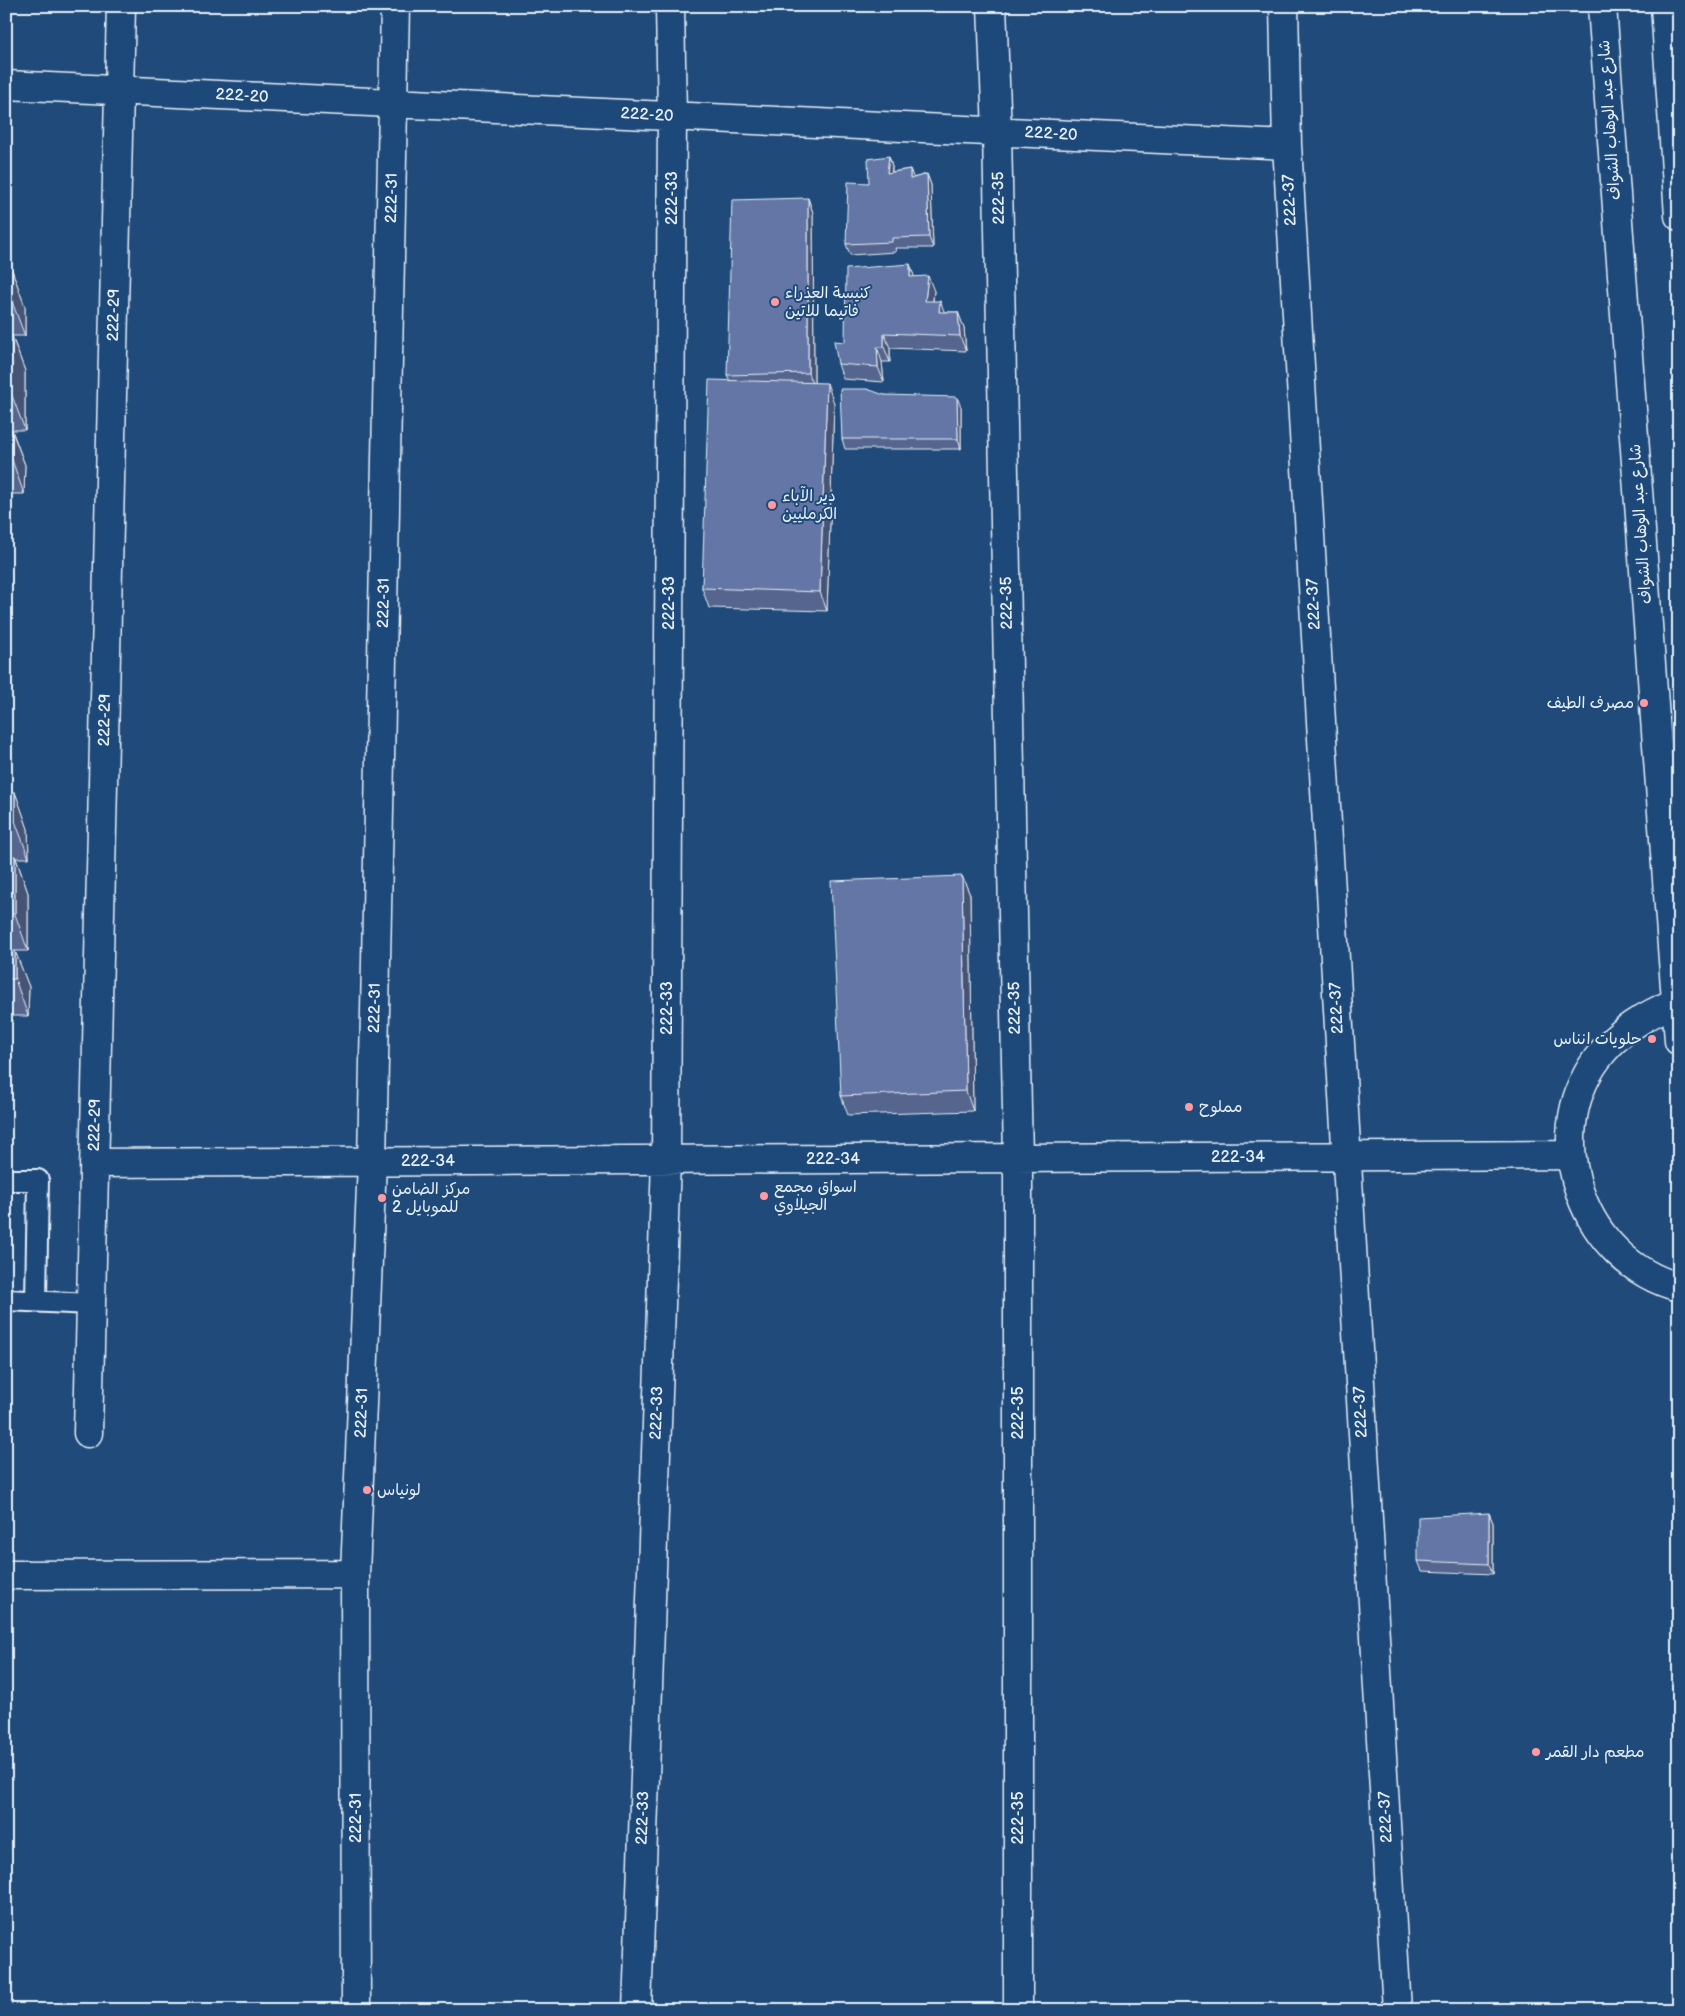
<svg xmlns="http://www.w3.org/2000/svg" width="1685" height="2016" font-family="'Balsamiq Sans','Playpen Sans Arabic',sans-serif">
  <rect width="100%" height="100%" fill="#1f4a7a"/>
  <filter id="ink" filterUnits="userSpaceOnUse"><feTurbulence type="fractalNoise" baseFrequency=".02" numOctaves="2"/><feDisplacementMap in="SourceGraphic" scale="10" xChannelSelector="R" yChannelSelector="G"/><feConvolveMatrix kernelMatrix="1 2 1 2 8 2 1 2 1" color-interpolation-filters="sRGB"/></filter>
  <g filter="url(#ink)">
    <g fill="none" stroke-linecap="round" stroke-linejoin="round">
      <!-- lane casing -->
      <g stroke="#e8f1f8" stroke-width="24">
        <path id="lane" d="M6,1180H38L36,1301
          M6,1300L91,1304"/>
      </g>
      <!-- street casing -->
      <g stroke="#e8f1f8" stroke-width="31">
        <path id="street" d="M992,6L997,132L1018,1158V2010
          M1284,6L1287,145L1397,2010
          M6,85L1287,145
          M1677,1002C1645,1015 1618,1031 1597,1059C1539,1139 1583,1262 1679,1287
          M94,1163L1571,1155
          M88,1433L121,6
          M6,1575L355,1574
          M356,2010L355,1574L372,1162L395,6
          M637,2010L666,1160L672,116L670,6"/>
      </g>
      <!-- primary casing -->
      <g stroke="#e8f1f8" stroke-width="31">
        <path id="primary" d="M1602,6L1679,1041
          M1665,6L1679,216"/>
      </g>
      <!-- lane -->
      <use href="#lane" stroke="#1f4a7a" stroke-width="20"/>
      <!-- street -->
      <use href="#street" stroke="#1f4a7a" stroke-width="28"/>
      <!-- primary -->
      <use href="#primary" stroke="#1f4a7a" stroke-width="28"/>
    </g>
    <!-- wall -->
    <path fill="#55658e" stroke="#e8f1f8" d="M889,156L892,166V172L910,169L913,178L927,174L931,185L933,248H895L896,252L850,255L846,244L869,183Z
      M808,198L813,213L814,383L834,403L827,611L709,608L702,588L730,381L727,375Z
      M910,264L914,277L934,291L933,301L944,312H958L964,328L966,351L890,348V362H882L884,382L843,379L838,364L845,342Z
      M6,270H12L25,307V336H12L25,371V430H12L25,465L24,494H6Z
      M884,395L961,407V449H845L842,439Z
      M15,792L28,829L29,858H16L28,893V951H15L29,987L28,1016H6V821Z
      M962,876L970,895L973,1111L848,1115L841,1096Z
      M1489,1513L1493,1523V1574L1422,1571L1418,1561Z"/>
    <!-- shaded-wall -->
    <path fill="#455374" stroke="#e8f1f8" d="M889,156L892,166L891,183L887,173Z
      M910,169L914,179H910Z
      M927,174L931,185L933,248L929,237Z
      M808,198L813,213L814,388L808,373Z
      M910,264L915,279L910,277Z
      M12,270L25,307V336L11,299Z
      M928,276L934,291L931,316L925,301Z
      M940,301L946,316L939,312Z
      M958,312L964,328L966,351L960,336Z
      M884,333L890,348V362L884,347Z
      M11,334L25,371V430L11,393Z
      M877,347L882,362L884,382L878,367Z
      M827,383L834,403L827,611L820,592Z
      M957,397L961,407V449L958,439Z
      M11,429L25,465L24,494L11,457Z
      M15,792L28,829L29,858L15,821Z
      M6,847L10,858L6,882Z
      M15,856L28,893V951L15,914Z
      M962,876L970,895L973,1111L966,1091Z
      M6,941L10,951L6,977Z
      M15,951L29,987L28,1016L15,979Z
      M1489,1513L1493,1523V1574L1489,1564Z"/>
    <!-- building -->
    <path fill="#6376a5" stroke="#e8f1f8" d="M889,156L887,173L910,169V179L927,174L929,237L892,238V242L846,244L848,182L869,183L868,159Z
      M808,198V373L727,375L732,200Z
      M910,264V277L928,276L925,301H940L939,312H958L960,336L884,333V347H877L878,367L838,364L834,341L845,342L846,269Z
      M6,270H12L11,299H6Z
      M6,334H11V393H6Z
      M709,380L827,383L820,592L702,588Z
      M840,389H867L884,395L957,397L958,439H842Z
      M6,429H11V457H6Z
      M6,792H15V821H6Z
      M6,856H15V914H6Z
      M962,876L966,1091L841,1096L831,881Z
      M6,951H15V979H6Z
      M1489,1513V1564L1418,1561V1517Z"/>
  </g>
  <!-- markers -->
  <g fill="#ff9aa2" stroke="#1f4a7a" stroke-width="2">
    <circle cx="775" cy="302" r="5"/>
    <circle cx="772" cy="505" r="5"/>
    <circle cx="1644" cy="703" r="5"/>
    <circle cx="1652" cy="1039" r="5"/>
    <circle cx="1189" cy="1107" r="5"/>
    <circle cx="764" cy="1196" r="5"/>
    <circle cx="382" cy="1198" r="5"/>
    <circle cx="367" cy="1490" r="5"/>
    <circle cx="1536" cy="1752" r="5"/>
  </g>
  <g text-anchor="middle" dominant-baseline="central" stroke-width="4" stroke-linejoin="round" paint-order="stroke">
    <!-- street labels -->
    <g font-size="16" fill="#e8f1f8" stroke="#1f4a7a">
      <text transform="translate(242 96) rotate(3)">222-20</text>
      <text transform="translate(647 115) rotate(3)">222-20</text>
      <text transform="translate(1610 120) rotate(-94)">شارع عبد الوهاب الشواف</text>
      <text transform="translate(1051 134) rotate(3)">222-20</text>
      <text transform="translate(392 198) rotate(-89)">222-31</text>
      <text transform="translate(672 198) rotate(-90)">222-33</text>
      <text transform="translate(999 198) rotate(-91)">222-35</text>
      <text transform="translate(1290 200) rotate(-93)">222-37</text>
      <text transform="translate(114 315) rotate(-89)">222-29</text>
      <text transform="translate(1641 524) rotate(-94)">شارع عبد الوهاب الشواف</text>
      <text transform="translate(384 603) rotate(-89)">222-31</text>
      <text transform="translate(669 603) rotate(-90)">222-33</text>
      <text transform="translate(1007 603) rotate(-91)">222-35</text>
      <text transform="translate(1314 604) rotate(-93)">222-37</text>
      <text transform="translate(105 720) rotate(-89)">222-29</text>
      <text transform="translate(375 1008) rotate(-89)">222-31</text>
      <text transform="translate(667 1008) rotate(-90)">222-33</text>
      <text transform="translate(1015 1008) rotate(-91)">222-35</text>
      <text transform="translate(1337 1008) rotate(-93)">222-37</text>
      <text transform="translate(95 1125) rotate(-89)">222-29</text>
      <text x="1238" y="1157">222-34</text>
      <text x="833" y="1159">222-34</text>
      <text x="428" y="1161">222-34</text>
      <text transform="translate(1361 1412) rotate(-93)">222-37</text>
      <text transform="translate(362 1413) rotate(-88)">222-31</text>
      <text transform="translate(657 1413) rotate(-88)">222-33</text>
      <text transform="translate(1018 1413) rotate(-90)">222-35</text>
      <text transform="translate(1386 1817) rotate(-93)">222-37</text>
      <text transform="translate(356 1818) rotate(-90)">222-31</text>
      <text transform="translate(643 1818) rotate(-88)">222-33</text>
      <text transform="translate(1018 1818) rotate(-90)">222-35</text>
    </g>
    <!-- poi labels -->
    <g font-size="16" fill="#e8f1f8" stroke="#1f4a7a" text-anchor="start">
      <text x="785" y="293">كنيسة العذراء<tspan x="785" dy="18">فاتيما للاتين</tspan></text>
      <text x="782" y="496">دير الآباء<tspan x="782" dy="18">الكرمليين</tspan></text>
      <text x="1634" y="703" text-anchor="end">مصرف الطيف</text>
      <text x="1642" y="1039" text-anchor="end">حلويات انناس</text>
      <text x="1199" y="1107">مملوح</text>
      <text x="774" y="1187">اسواق مجمع<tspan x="774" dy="18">الجيلاوي</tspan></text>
      <text x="392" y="1189">مركز الضامن<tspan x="392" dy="18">2 للموبايل</tspan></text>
      <text x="377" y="1490">لونياس</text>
      <text x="1546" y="1752">مطعم دار القمر</text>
    </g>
  </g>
  <!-- margin -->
  <rect width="1685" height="2016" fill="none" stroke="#1f4a7a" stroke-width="25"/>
  <rect x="12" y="12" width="1660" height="1991" fill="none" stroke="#e8f1f8" stroke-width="2" filter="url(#ink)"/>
</svg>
